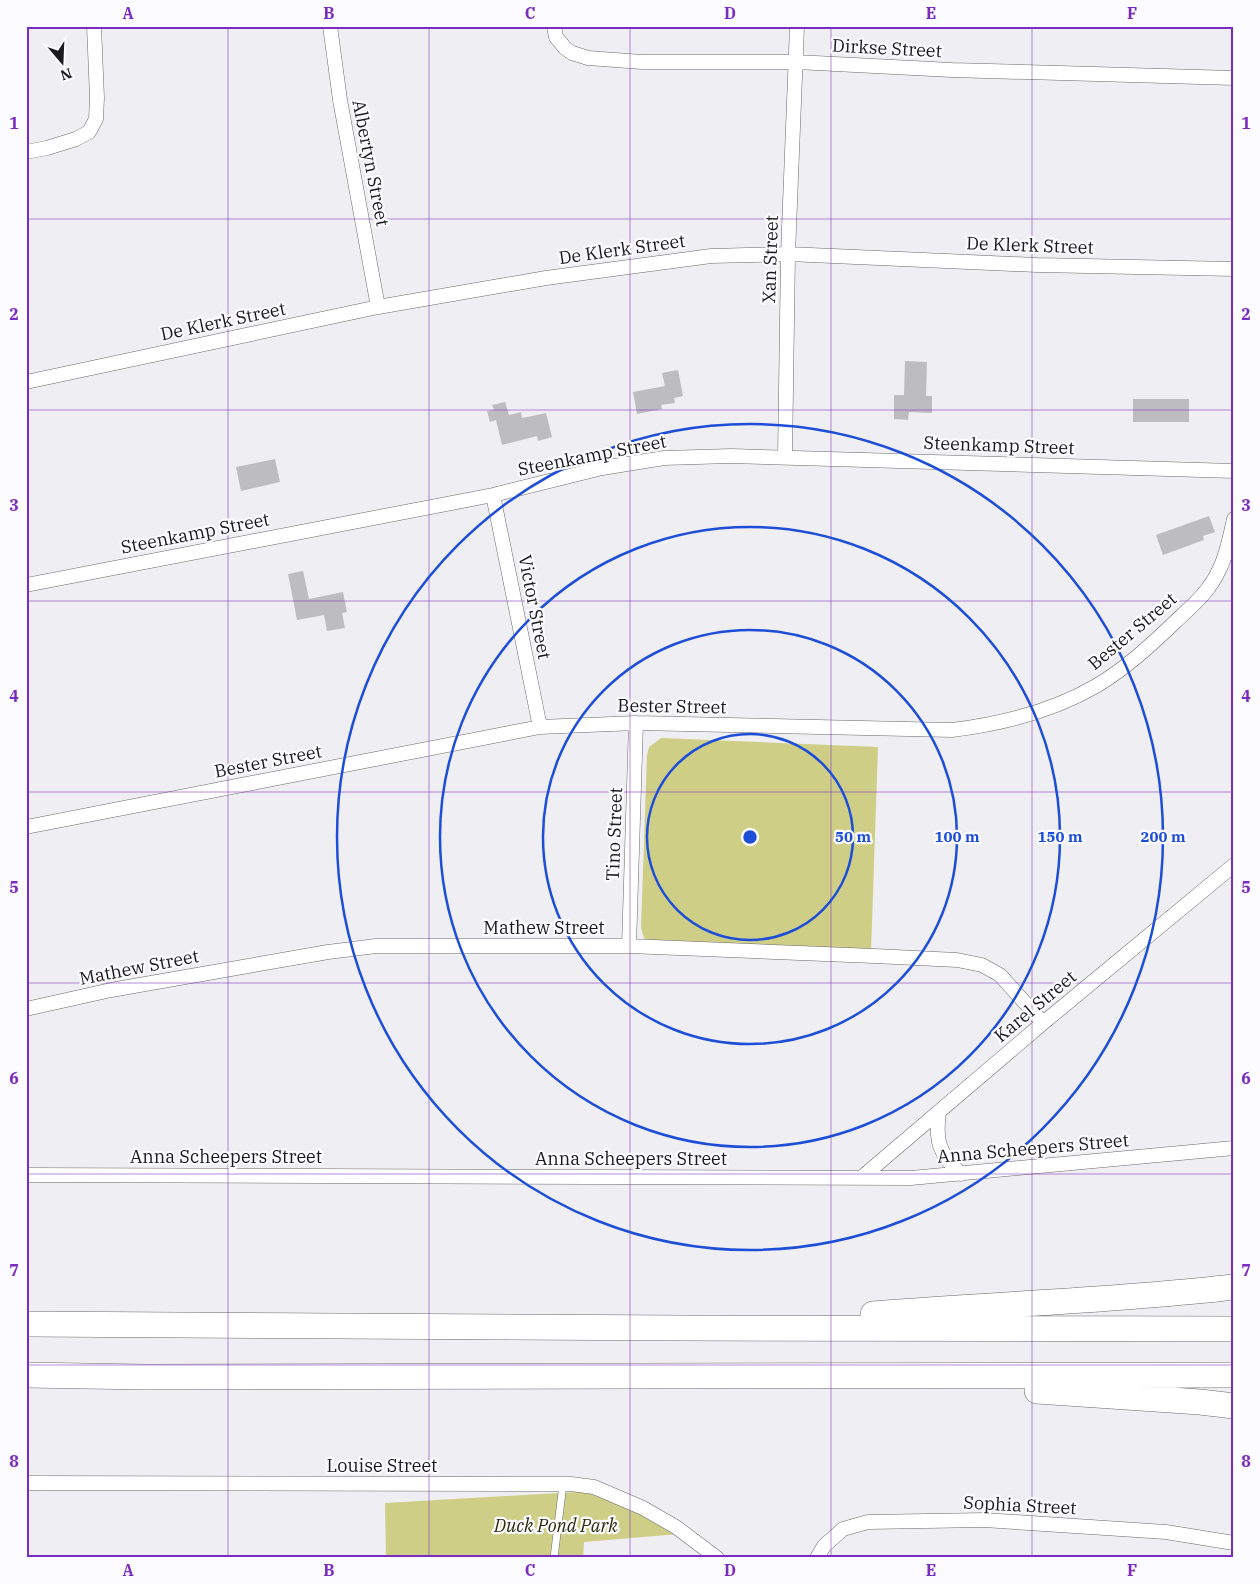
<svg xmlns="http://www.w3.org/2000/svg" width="1260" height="1584" font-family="'IBM Plex Serif',serif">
  <rect width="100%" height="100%" fill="#efeef2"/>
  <!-- green -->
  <path fill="#cfce87" d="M661,738L878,747L871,952L650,942L644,938L641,928L647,755L649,747Z
    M593,1491L679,1534L584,1542L583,1558H386L385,1503Z"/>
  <!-- building -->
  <path fill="#bdbcc0" d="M905,361L927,362L926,396H932V413L909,412L908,420L894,419V395H904Z
    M678,370L683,396L674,398L675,403L661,405L662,409L637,414L633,392L665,386L662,373Z
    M1133,399H1189V422H1133Z
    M505,402L509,415L521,412L522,418L546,413L552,437L538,441L537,436L502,445L496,420L490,422L487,411L494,410L492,405Z
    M275,459L280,482L241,491L236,467Z
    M1209,516L1215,532L1203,536L1204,540L1163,555L1156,535Z
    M303,571L309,599L343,592L347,612L342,613L345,628L327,631L324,615L297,620L288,574Z"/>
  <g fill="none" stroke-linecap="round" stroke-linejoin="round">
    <!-- service casing -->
    <g stroke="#6a6a6d" stroke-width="8">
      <path id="service" d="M554,1558L563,1484"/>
    </g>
    <!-- minor casing -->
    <g stroke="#6a6a6d" stroke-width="15">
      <path id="minor" d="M330,26L340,100L378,307
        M554,26L556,37L565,48L572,53L588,58L642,62H796L952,70L1234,78
        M26,152L47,148L76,139L89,132L96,119L97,98L94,26
        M26,382L378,307L546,278L711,256L788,254L1037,265L1234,269
        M785,457L788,254L797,26
        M493,495L540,727
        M26,585L493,495L602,468L664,458L731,456L1234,471
        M26,827L540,727L636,723L952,730C1001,724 1053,711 1096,686C1125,669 1151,645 1175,622C1192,606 1210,591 1219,570C1227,555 1230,536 1234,519
        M629,946L636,723
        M26,1009L111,990L328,952L376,946H629L874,956L957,960L982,965L1000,975L1043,1023
        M939,1112C935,1141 939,1154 961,1174
        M26,1175L911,1178L1234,1148
        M861,1178L1043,1023L1234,865
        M26,1483L571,1484L594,1487L643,1508L676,1527L717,1558
        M817,1558L824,1546L843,1529L868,1522L984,1520L1166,1532L1234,1543"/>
    </g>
    <!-- motorway casing -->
    <g stroke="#6a6a6d" stroke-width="26">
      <path id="motorway" d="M873,1314C993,1304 1114,1301 1234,1287
        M26,1324L684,1328L1234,1329
        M26,1375L145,1377L1234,1375
        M1037,1391L1200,1402L1234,1406"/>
    </g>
    <!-- service -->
    <use href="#service" stroke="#fff" stroke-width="7"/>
    <!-- minor -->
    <use href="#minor" stroke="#fff" stroke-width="14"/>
    <!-- motorway -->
    <use href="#motorway" stroke="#fff" stroke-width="25"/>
  </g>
  <!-- grid -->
  <path fill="none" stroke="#7b2cbf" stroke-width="1" stroke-opacity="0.55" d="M228,26V1558M429,26V1558M630,26V1558M831,26V1558M1032,26V1558M26,219H1234M26,410H1234M26,601H1234M26,792H1234M26,983H1234M26,1174H1234M26,1365H1234"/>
  <!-- distance rings -->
  <g fill="none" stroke="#1d4ed8" stroke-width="2.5">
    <circle cx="750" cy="837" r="103"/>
    <circle cx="750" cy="837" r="207"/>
    <circle cx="750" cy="837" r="310"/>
    <circle cx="750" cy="837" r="413"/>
  </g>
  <g text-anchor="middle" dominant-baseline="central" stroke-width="4.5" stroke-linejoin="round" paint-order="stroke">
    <!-- street labels -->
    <g font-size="18" fill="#1b1b1d" stroke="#fcfbff">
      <text transform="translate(887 48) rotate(3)">Dirkse Street</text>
      <text transform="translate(371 163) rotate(79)">Albertyn Street</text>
      <text transform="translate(1030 245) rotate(2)">De Klerk Street</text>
      <text transform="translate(622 249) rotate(-8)">De Klerk Street</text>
      <text transform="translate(770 259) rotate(-88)">Xan Street</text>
      <text transform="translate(223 321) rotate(-12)">De Klerk Street</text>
      <text transform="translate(999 445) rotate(2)">Steenkamp Street</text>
      <text transform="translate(592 455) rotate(-11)">Steenkamp Street</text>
      <text transform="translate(195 533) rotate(-11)">Steenkamp Street</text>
      <text transform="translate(535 607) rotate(79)">Victor Street</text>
      <text transform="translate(1132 631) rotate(-40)">Bester Street</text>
      <text transform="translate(672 706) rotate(1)">Bester Street</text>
      <text transform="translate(268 761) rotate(-11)">Bester Street</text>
      <text transform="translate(614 834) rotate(-88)">Tino Street</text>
      <text x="544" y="927">Mathew Street</text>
      <text transform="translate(139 967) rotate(-11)">Mathew Street</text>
      <text transform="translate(1035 1006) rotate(-40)">Karel Street</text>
      <text transform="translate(1033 1148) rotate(-5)">Anna Scheepers Street</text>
      <text x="226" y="1156">Anna Scheepers Street</text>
      <text x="631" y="1158">Anna Scheepers Street</text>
      <text x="382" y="1465">Louise Street</text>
      <text transform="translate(1020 1505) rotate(3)">Sophia Street</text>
    </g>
    <!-- park labels -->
    <g font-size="18" font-style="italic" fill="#2d2b0a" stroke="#fcfbff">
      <text x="556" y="1525">Duck Pond Park</text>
    </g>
  </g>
  <circle cx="750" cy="837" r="8" fill="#1d4ed8" stroke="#fcfbff" stroke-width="2.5"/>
  <g font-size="15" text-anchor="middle" font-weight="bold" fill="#1d4ed8" stroke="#fcfbff" stroke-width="4.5" stroke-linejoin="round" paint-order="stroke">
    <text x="853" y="842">50 m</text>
    <text x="957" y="842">100 m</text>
    <text x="1060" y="842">150 m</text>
    <text x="1163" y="842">200 m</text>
  </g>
  <!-- border -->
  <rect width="1260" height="1584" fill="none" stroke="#fcfbff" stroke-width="55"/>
  <!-- north arrow -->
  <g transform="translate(62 62) rotate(161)" stroke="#fcfbff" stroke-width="4" paint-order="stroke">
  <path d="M0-4L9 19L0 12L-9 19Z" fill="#1b1b1d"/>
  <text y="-8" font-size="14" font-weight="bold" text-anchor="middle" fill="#1b1b1d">N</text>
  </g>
  <rect x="28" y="28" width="1204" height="1528" fill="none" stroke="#7b2cbf" stroke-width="2"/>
  <g font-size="16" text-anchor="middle" font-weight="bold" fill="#7b2cbf">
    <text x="128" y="19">A</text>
    <text x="329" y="19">B</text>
    <text x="530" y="19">C</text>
    <text x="730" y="19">D</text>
    <text x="931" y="19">E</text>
    <text x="1132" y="19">F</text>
    <text x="14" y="129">1</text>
    <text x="1246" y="129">1</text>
    <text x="14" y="320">2</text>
    <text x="1246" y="320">2</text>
    <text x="14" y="511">3</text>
    <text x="1246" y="511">3</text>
    <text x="14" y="702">4</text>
    <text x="1246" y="702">4</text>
    <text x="14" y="893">5</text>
    <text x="1246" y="893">5</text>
    <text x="14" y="1084">6</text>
    <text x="1246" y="1084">6</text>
    <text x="14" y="1276">7</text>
    <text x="1246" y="1276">7</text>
    <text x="14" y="1467">8</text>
    <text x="1246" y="1467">8</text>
    <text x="128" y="1576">A</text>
    <text x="329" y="1576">B</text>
    <text x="530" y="1576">C</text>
    <text x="730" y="1576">D</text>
    <text x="931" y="1576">E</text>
    <text x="1132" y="1576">F</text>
  </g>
</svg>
